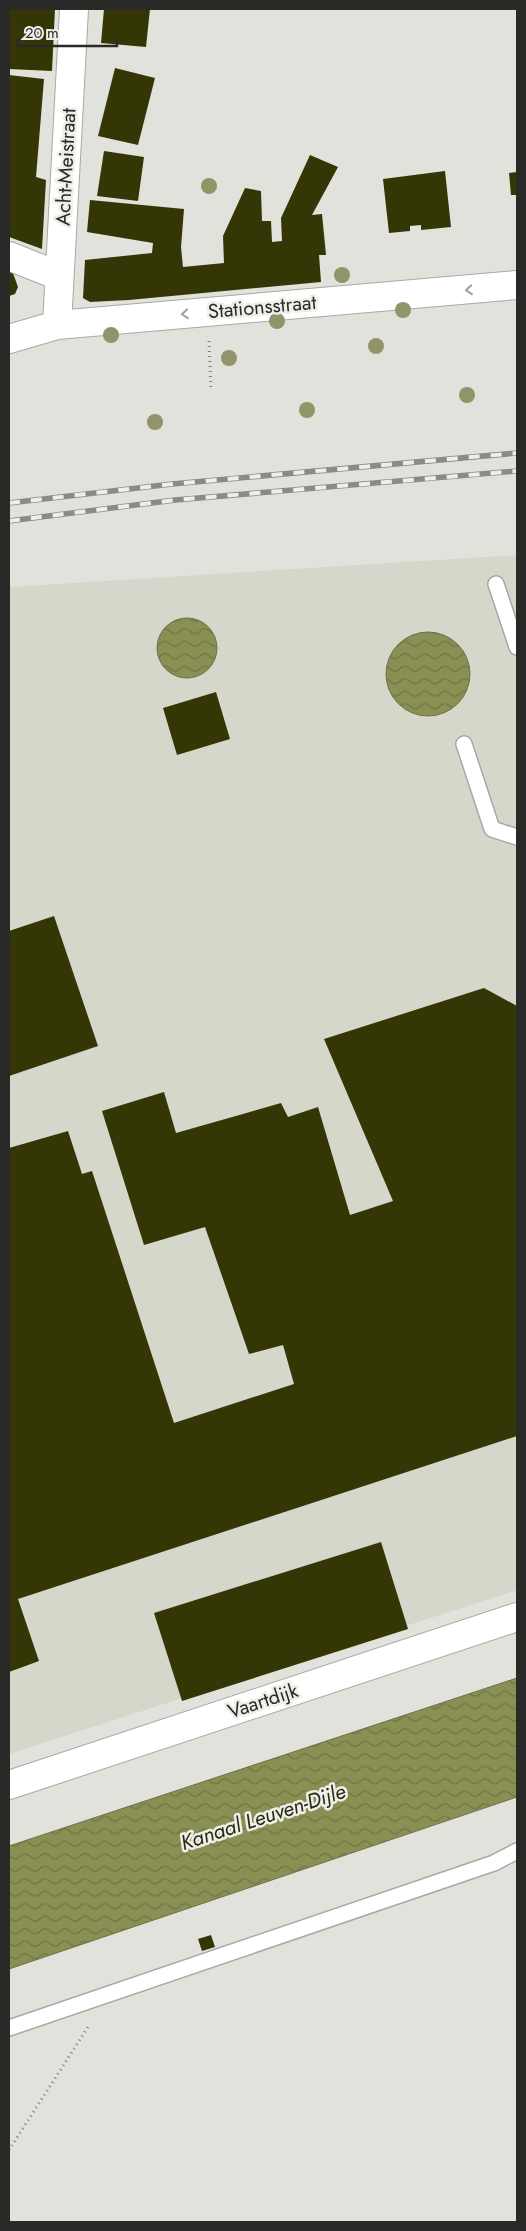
<svg xmlns="http://www.w3.org/2000/svg" width="526" height="2231" font-family="Jost,sans-serif">
  <defs>
    <pattern id="water-waves" width="16" height="10" patternUnits="userSpaceOnUse" patternTransform="scale(1.25)"><rect width="16" height="10" fill="#8a8f53"/><path d="M0 5q4-4 8 0t8 0" fill="none" stroke="#717545"/></pattern>
  </defs>
  <rect width="100%" height="100%" fill="#e1e2dc"/>
  <!-- built -->
  <path fill="#d5d7ca" d="M517,555V1590L9,1754V587Z"/>
  <!-- water -->
  <path fill="url(#water-waves)" stroke="#6d7146" d="M157 648a30 30 0 1 1 60 0a30 30 0 1 1-60 0Z
    M386 674a42 42 0 1 1 84 0a42 42 0 1 1-84 0Z
    M517,1678V1797L9,1969V1846Z"/>
  <!-- building -->
  <path fill="#343606" d="M10,9H55L52,71L9,69Z
    M104,9H150L146,47L101,43Z
    M115,68L155,78L138,145L98,136Z
    M9,75L44,79L36,177L46,180L42,249L9,237Z
    M104,151L144,157L138,201L97,196Z
    M310,155L338,167L312,215L322,214L326,255H319L321,282L129,300L90,302L83,298L85,260L152,253L153,243L87,232L90,200L184,209L181,247L183,267L224,263L223,236L245,188L261,191L262,221H271L272,242L282,241L281,218Z
    M445,171L451,227L421,230V225L410,226V231L389,233L383,179Z
    M517,172V195H511L509,173Z
    M9,262L18,287L15,294L9,296Z
    M216,692L230,739L177,755L163,708Z
    M54,916L98,1046L9,1076V931Z
    M484,988L517,1006V1436L18,1599L39,1661L9,1672V1148L68,1131L82,1174L92,1171L174,1423L294,1384L283,1345L249,1354L205,1227L144,1245L102,1111L164,1092L176,1133L281,1103L288,1117L318,1107L350,1215L393,1201L324,1039Z
    M381,1542L408,1629L182,1701L154,1613Z
    M211,1935L215,1947L202,1951L198,1939Z"/>
  <g fill="none" stroke-linecap="round" stroke-linejoin="round">
    <!-- service casing -->
    <g stroke="#a8a9a4" stroke-width="18">
      <path id="service" d="M496,584L517,647
        M464,744L492,829L517,837
        M9,2028L494,1863L517,1851"/>
    </g>
    <!-- minor casing -->
    <g stroke="#a8a9a4" stroke-width="30">
      <path id="minor" d="M9,256L59,276
        M57,325L74,9
        M9,339L57,325L517,285"/>
    </g>
    <!-- tertiary casing -->
    <g stroke="#a8a9a4" stroke-width="30">
      <path id="tertiary" d="M9,1785L517,1617"/>
    </g>
    <!-- path -->
    <path stroke="#80817e" stroke-width="3" stroke-dasharray="1 4" stroke-linecap="butt" d="M209,341L211,391
      M9,2150L88,2027"/>
    <!-- service -->
    <use href="#service" stroke="#fff" stroke-width="15"/>
    <!-- minor -->
    <use href="#minor" stroke="#fff" stroke-width="28"/>
    <!-- tertiary -->
    <use href="#tertiary" stroke="#fff" stroke-width="28"/>
    <!-- rail casing -->
    <g stroke="#8a8b87" stroke-width="5.5">
      <path id="rail" d="M9,503L172,484L517,453
        M9,521L175,500L517,471"/>
    </g>
    <!-- rail -->
    <use href="#rail" stroke="#eeefe9" stroke-width="4" stroke-dasharray="11" stroke-linecap="butt"/>
  </g>
  <!-- trees -->
  <g fill="#919468">
    <circle cx="209" cy="186" r="8"/>
    <circle cx="342" cy="275" r="8"/>
    <circle cx="403" cy="310" r="8"/>
    <circle cx="277" cy="321" r="8"/>
    <circle cx="111" cy="335" r="8"/>
    <circle cx="376" cy="346" r="8"/>
    <circle cx="229" cy="358" r="8"/>
    <circle cx="467" cy="395" r="8"/>
    <circle cx="307" cy="410" r="8"/>
    <circle cx="155" cy="422" r="8"/>
  </g>
  <!-- one-way arrows -->
  <defs><path id="oneway-chevron" d="M-2-3.5L2.5 0L-2 3.5" fill="none" stroke-width="1.6" stroke-linecap="round" stroke-linejoin="round" transform="scale(1.25)"/></defs>
  <g stroke="#9f9f9e">
    <use href="#oneway-chevron" transform="translate(469 290) rotate(175)"/>
    <use href="#oneway-chevron" transform="translate(185 314) rotate(175)"/>
  </g>
  <g text-anchor="middle" dominant-baseline="central" stroke-width="5" stroke-linejoin="round" paint-order="stroke">
    <!-- street labels -->
    <g font-size="20" fill="#292a28" stroke="#eeefe9">
      <text transform="translate(66 167) rotate(-87)">Acht-Meistraat</text>
      <text transform="translate(262 307) rotate(-5)">Stationsstraat</text>
      <text transform="translate(263 1701) rotate(-18)">Vaartdijk</text>
    </g>
    <!-- water labels -->
    <g font-size="21" font-style="italic" fill="#292b0f" stroke="#eeefe9">
      <text transform="translate(263 1817) rotate(-18)">Kanaal Leuven-Dijle</text>
    </g>
  </g>
  <!-- border -->
  <rect width="526" height="2231" fill="none" stroke="#292a28" stroke-width="20"/>
  <!-- scale -->
  <path d="M18 38v8h99v-8" fill="none" stroke="#292a28" stroke-width="2.5"/>
  <text x="25" y="38" font-size="15" fill="#292a28" stroke="#eeefe9" stroke-width="4" paint-order="stroke">20 m</text>
</svg>
